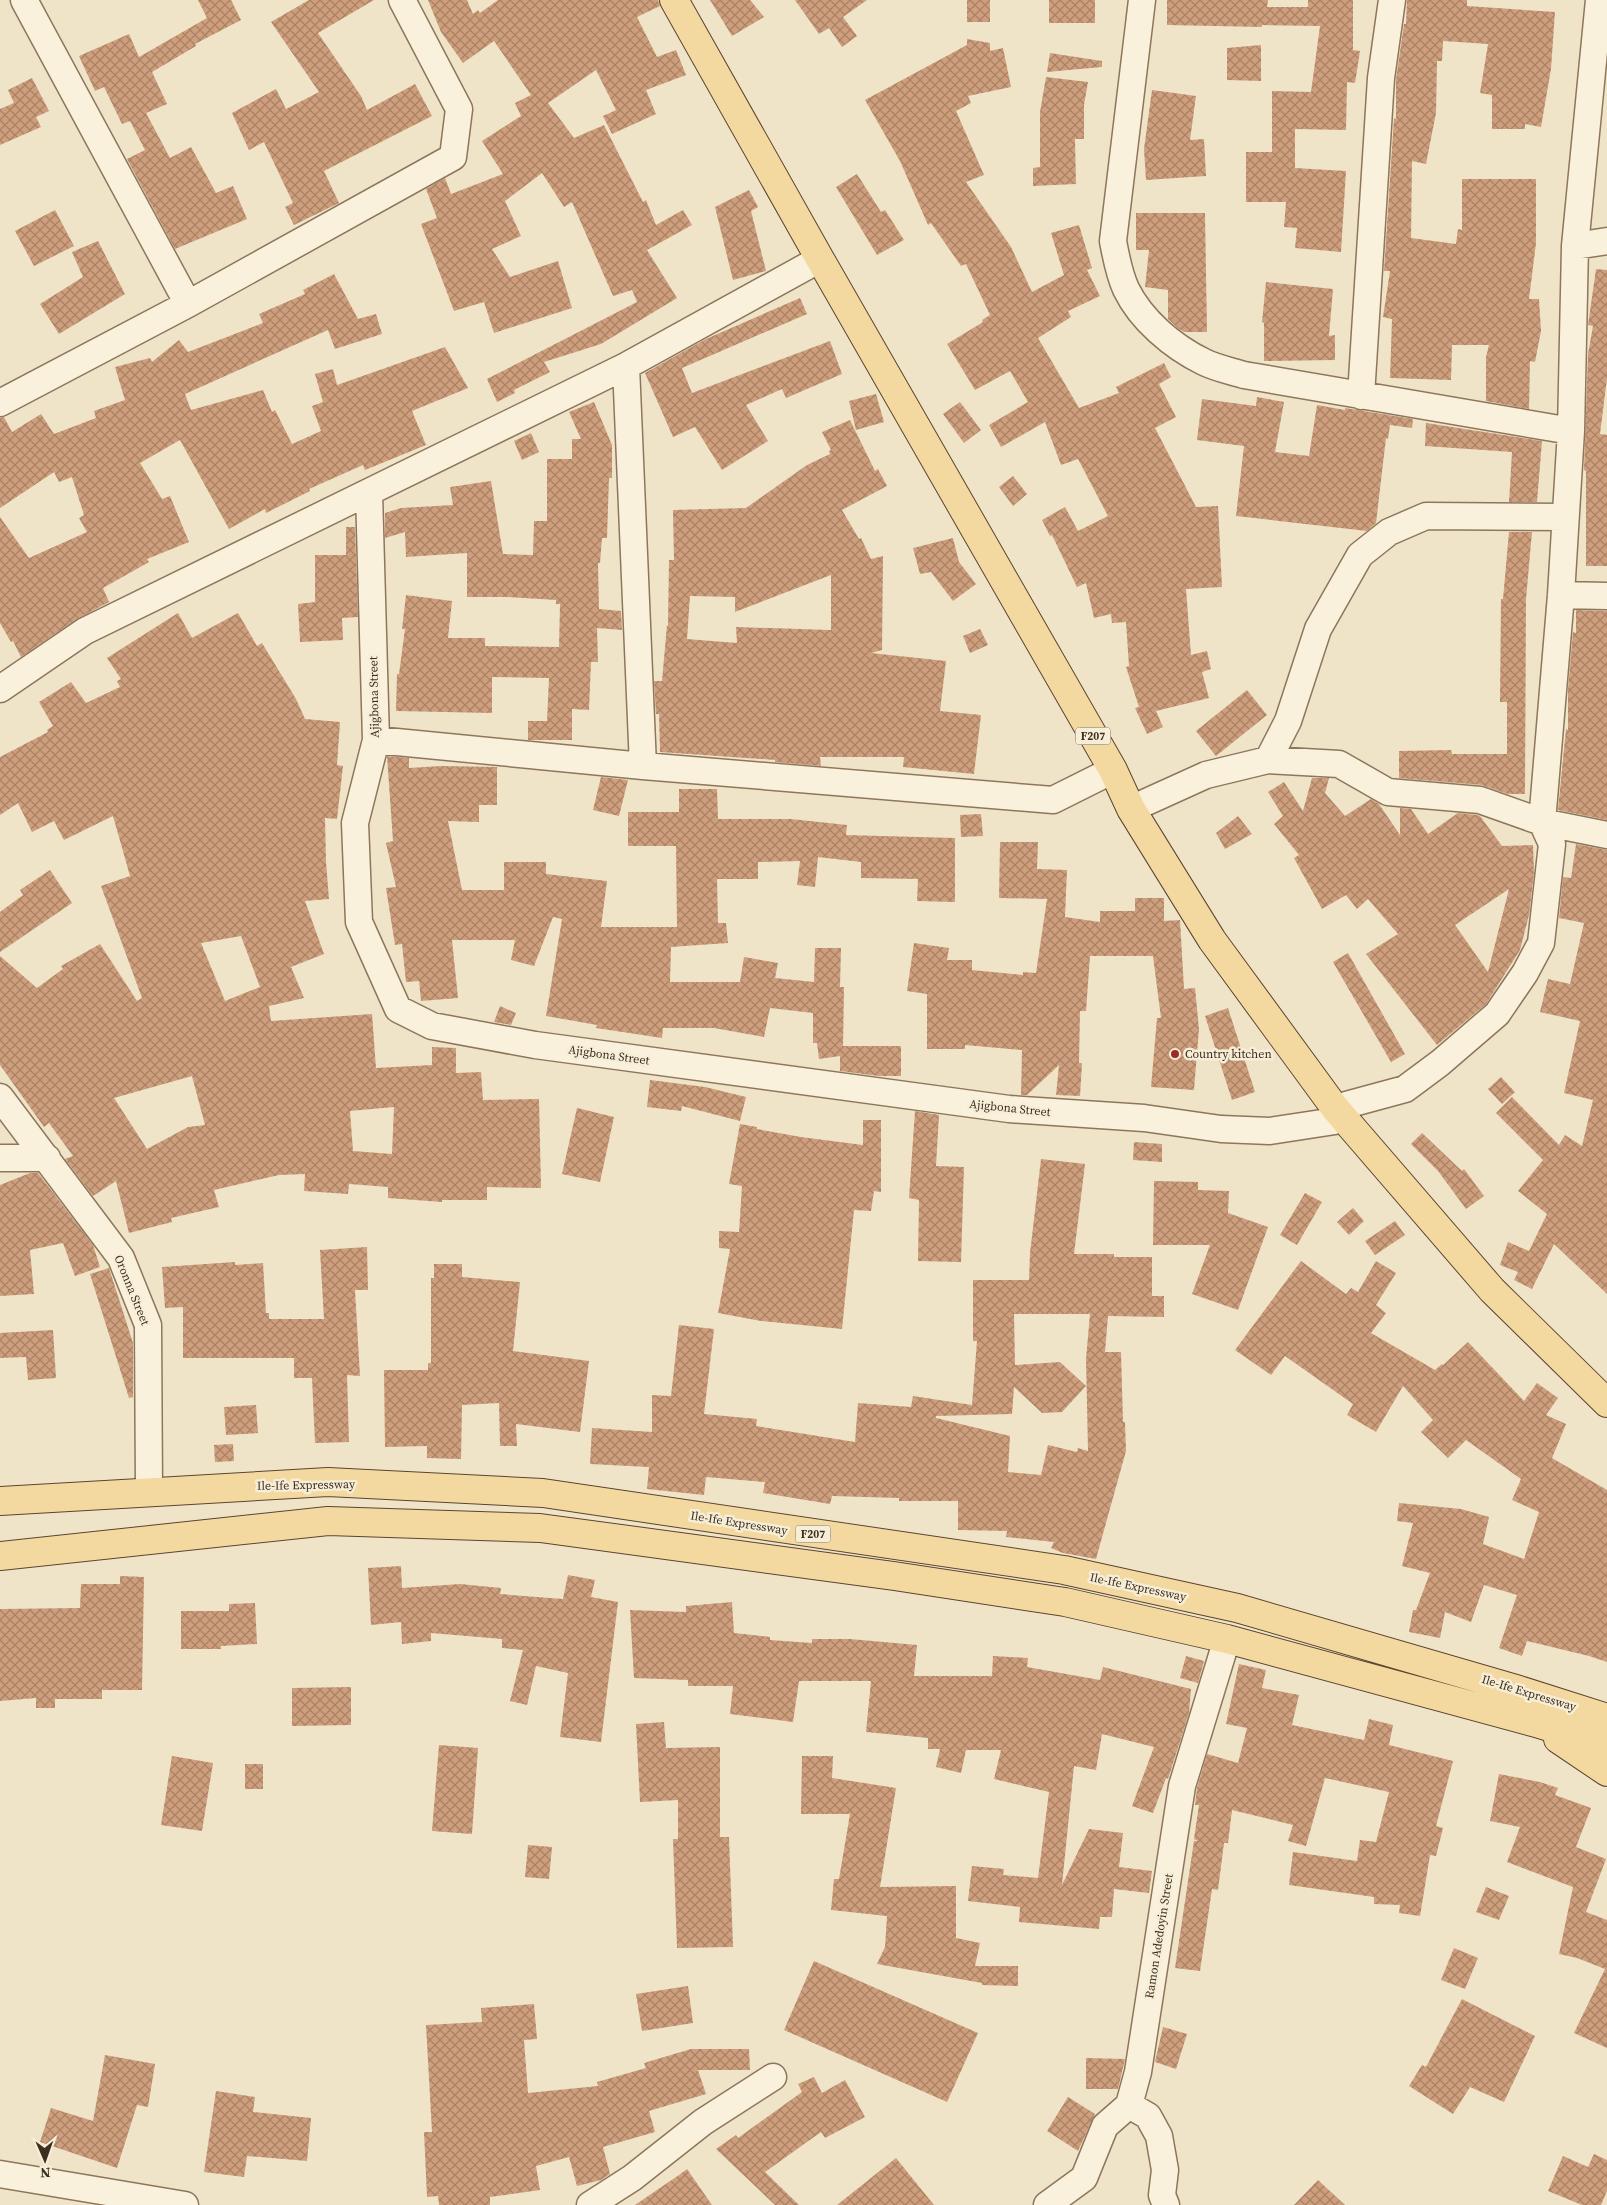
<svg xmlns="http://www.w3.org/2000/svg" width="1607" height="2205" font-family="'Source Serif 4',serif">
  <defs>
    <pattern id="building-cross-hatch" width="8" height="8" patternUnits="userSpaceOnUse" patternTransform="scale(1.25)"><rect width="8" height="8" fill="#cf9f7d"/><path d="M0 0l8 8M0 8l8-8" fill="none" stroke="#a98266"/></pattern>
  </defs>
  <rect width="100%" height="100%" fill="#f0e4c8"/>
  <!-- building -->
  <path fill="url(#building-cross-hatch)" fill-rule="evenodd" d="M198,0H231L241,20L195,44L196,46L152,72L167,104L146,113L170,158L191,147L216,193L233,186L247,219L175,249L127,159L145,150L130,121L122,124L104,87L95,91L79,56L129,34L139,57L207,18Z
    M309,0H374L318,33L361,96L367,110L415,84L432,116L324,171L339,203L294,225L285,207L293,203L264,142L249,150L232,113L276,89L286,109L319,92L271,22Z
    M428,0H467L473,14L478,10L480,13L498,0H658L660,6L637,17L657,57L676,50L686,75L646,90L656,114L612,134L603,116L616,110L596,70L548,103L574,138L604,125L643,202L646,200L656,225L683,210L692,225L647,250L677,298L601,344L544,362L550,372L514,390L515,393L497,402L487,379L637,302L632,290L613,296L572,202L564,207L542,173L505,201L521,236L492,249L510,277L558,261L572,308L494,333L484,302L454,311L421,224L437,218L426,189L445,178L451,194L503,174L482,141L521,116L515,103L531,95L494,41L463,63L441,32Z
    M710,0H750L764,17L732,36Z
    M795,0H867L843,17L857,36L842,47L829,28L819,34Z
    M967,0H990V22H967Z
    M1049,0H1095V23H1049Z
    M1167,0H1268L1267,7H1308V0H1353V50L1360,51L1355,83L1347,82L1346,130L1295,129V168L1346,171L1341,252L1295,248L1297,228L1284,227L1286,202H1246V152H1272V91L1311,92L1320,26L1262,25V27L1167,25Z
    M1407,0H1467V6L1555,12L1551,69L1541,127L1525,124V129H1492V95L1480,93L1488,44L1443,41L1442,61H1437L1436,113L1426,164L1412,161L1411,238L1456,244L1458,229L1462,230V179H1536V243L1529,299H1539L1541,331L1535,362L1530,361L1529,409L1486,401V357L1489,345H1452L1451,380L1390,378L1392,319L1383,317L1390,271H1384L1394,118L1396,119V79L1404,24H1406Z
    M967,39L990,43V51L1003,48L1011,87L968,96L971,103L956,111L984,175L966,182L1011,247L1032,292L1064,275L1051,233L1079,225L1092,268L1087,270L1100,296L1068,311L1071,317L1038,338L1079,408L1119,393L1116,387L1164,363L1171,377L1159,384L1176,417L1155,428L1196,507L1218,506L1222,587L1186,589L1191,655L1207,651L1211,669L1202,672L1209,698L1156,711L1163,727L1147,734L1135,708L1139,707L1126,667L1129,666L1126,622L1112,623L1111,614L1094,618L1086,583L1077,587L1052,535L1050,536L1042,520L1065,507L1078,531L1108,516L1078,459L1061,465L1045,422L1001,447L989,425L1028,402L1010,371L975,390L947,344L983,322L982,320L990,315L966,264L961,266L931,223L928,225L900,161L865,100L967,45Z
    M1261,45V81L1227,80V48Z
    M1050,53L1102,61V67L1047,72Z
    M1046,77L1088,82L1084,105V139H1075L1076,184L1033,186V168L1040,167V112Z
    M32,78L49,111L36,117L41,127L0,145V109L14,103L8,90Z
    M1152,90L1196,96L1190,140L1204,139L1206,176L1146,180L1144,149Z
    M857,174L881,212L885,210L904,240L877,255L836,187Z
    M749,190L758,207L751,211L766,271L733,280L715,207Z
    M55,210L74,246L34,266L15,231Z
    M1136,213H1205L1207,332H1184L1179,329L1168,319V290L1145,287L1149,250H1136Z
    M98,241L125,294L59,334L40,304L83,277L72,252Z
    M1596,269L1607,270V378L1600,434L1607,435V566H1586V471L1584,470L1588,354L1593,326L1588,325Z
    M334,274L358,319L376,314L382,334L335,349L328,330L185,394L191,410L263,390L272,412L275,410L292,444L321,431L312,406L323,402L315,374L333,369L337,385L445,347L468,388L412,411L426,445L365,470L363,465L309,489L310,491L266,513L265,509L229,529L180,440L140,463L162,499L170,496L189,542L147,559L149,562L103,588L109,602L77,619L21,657L13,641L11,642L0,623V517L29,558L87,532L79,518L84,515L72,477L59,482L54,472L0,508V418L4,417L12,432L41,414L54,434L96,418L94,411L125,400L115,367L150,358L152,362L179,340L188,352L263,323L259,314L305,294L303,290Z
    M1266,282L1333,289L1329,336L1335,335V360L1264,361V323L1262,322Z
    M800,298L807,314L682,368L692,393L830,341L842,374L786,398L782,389L746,405L768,441L722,470L695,427L673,437L645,373L706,339Z
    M876,394L884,422L856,430L849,401Z
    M1257,397L1284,402L1275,452L1309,456L1317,405L1345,410V408L1413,419L1412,428L1390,425L1388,439L1386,438L1376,523L1367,531L1236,516L1244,446L1197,440L1202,399L1256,406Z
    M594,402L612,445V478H609L607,538H602L600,563H598L599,609L621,611L622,630L597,628L598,662H591L589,710L572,709V740H528V721H547L549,678L492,677V713L396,711L397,674H399L405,629H402L406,595L452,601L448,638H485V646L559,647L560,604H556V600L508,597H467V553L406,557L405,532L385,538V513L401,508L453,505L450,487L491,481L503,554L533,555L534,521H547V459H572V439H581L569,412Z
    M960,402L981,430L964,443L943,414Z
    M850,420L875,471L878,469L887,486L842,510L859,539L861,538L871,559L883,556L882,650L871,653L946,661L940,711L981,715L974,774L903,767L904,757H820L821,766L775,762V760L660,752L659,714H656L654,681H662L667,625L668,626L669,560H674L673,510L746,508L807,465L830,454L829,451L831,450L822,432ZM831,575V630L736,627L737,643L687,639L690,596L735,597V612Z
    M1426,423L1542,441L1537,502H1509L1512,452L1425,446Z
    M531,433L539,452L522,460L514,441Z
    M1013,476L1027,494L1013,506L999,487Z
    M346,527H355L358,617L342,618L343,640L300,642L298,604L315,602V555H346Z
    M1509,532H1532L1526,599L1525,794H1508L1482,785L1399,778V751L1451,750L1452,754H1507V702H1500L1501,599H1503Z
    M953,538L959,562L976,584L953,601L931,572L920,574L913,548Z
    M1576,610L1607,611V820L1558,810L1566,729L1568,730V689L1573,632L1576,633Z
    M178,613L192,638L238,613L257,646L262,643L296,699L305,719L340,722L337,765L343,766L337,819L325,818L326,862L329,899L305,901L324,954L291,967L304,998L269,1006L271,1021L372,1014L376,1068L432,1065V1047L456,1048V1073L481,1072L483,1100L539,1099L541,1188L487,1187V1200H442V1202L388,1198V1187L349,1184L348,1194L304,1191L305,1174L279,1175L214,1190L219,1207L171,1218L172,1222L129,1233L116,1181L93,1196L65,1159L73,1156L49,1123L44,1127L0,1065V956L37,988L63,969L61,966L100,944L137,1001L142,998L101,886L130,876L113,816L64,840L54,821L32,832L18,803L0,815V757L48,732L47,730L53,726L39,702L71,682L86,703L120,687L117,681L121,679L107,658ZM241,936L260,987L225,1001L201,943ZM192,1076L205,1125L188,1127L147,1149L114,1098ZM394,1107L392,1154L353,1151L350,1111Z
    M980,629L988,645L970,653L963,636Z
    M1247,690L1267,715L1216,756L1196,731Z
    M387,756L409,758V768L441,766L497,767V805H479V822L448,821L462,890H504V862H546V874L607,881L601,927H677L676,846H628V812H679V789H717L718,819H791L847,825L846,835L955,838V902L917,901L918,879L861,878V862L818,857L815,887L797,885L800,861L758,862V879H717L718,923H726L728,943L671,947L670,982H740L744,957L778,963L775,978L814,982L815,948H841L840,987H844L843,1046H901V1076H879L840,1071V1056L819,1059L817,1043H813V1013L770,1008L764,1037L714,1028H663L662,1038L596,1028L597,1025L546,1016L562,919L553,917L534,966L511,960L515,940H452L458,998L421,1001L419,981L406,982L402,944L395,945L386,888L396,887L386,843L393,841Z
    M601,777L628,780L619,816L593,810Z
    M1312,778H1329L1325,793L1345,816L1371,799L1379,804L1400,835V808L1411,809L1428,834L1458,813L1477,815L1480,816L1502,846L1533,845L1534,872L1529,915L1520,950L1486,1004L1437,1045L1366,954L1398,934L1368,899L1357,909L1346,895L1322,909L1294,858L1299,855L1274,824L1283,816L1268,792L1284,782L1303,811ZM1509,889L1488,972L1455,925Z
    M981,814L983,836L961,837L960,815Z
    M1238,816L1252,834L1225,849L1216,833Z
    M1000,842H1038L1037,869L1067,870L1065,917L1100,922V911H1135V898H1164V921L1180,920L1184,989L1195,988L1199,1029L1194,1090L1151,1087L1157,1018H1161L1153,956H1090L1086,1011H1080L1079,1063H1082L1080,1096L1056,1095L1059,1065L1027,1095H1021L1022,1050L965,1045V1049H927V994L907,991L914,943L949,948L947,960H972V970L1023,975V972L1036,973L1047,899L999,898Z
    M1576,844L1607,850V1294L1554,1244L1532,1289L1514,1280L1518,1272L1500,1265L1508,1242L1529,1251L1547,1214L1518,1191L1543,1160L1496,1113L1512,1097L1559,1145L1565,1135L1582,1146L1593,1100L1564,1093L1580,1021L1540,1012L1548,979L1570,984L1584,923L1559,918L1563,877L1571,878Z
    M50,870L72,903L0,952V912L23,895L20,890Z
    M1348,953L1405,1054L1391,1062L1333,962Z
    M500,1006L516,1013L511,1025L494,1022Z
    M1228,1008L1255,1092L1232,1100L1205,1016Z
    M1501,1077L1515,1092L1502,1104L1488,1089Z
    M650,1080L705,1087L746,1097L740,1121L682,1106L681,1111L647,1107Z
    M577,1108L614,1117L600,1182L562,1174Z
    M915,1111L939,1115L936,1166L964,1167L961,1262L918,1261L919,1200L909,1198Z
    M863,1120H881V1192L874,1191L871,1211L854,1210L842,1329L761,1321L718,1313L730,1249L719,1248V1231L739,1232L742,1186L729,1184L740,1124L757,1127V1129L801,1137L863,1145Z
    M1422,1133L1462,1171L1464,1169L1484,1196L1466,1209L1438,1171L1411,1144Z
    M1134,1142L1162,1144V1162L1133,1160Z
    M1041,1159L1085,1164L1074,1254H1114V1257H1152V1296H1164V1317L1108,1316L1105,1352H1121L1123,1422H1125L1126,1451L1096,1559L1063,1553L1051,1548L1054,1542L1006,1537L1007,1531L958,1530V1501H899V1498L832,1496L830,1504L763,1493L765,1482L706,1477L704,1495L647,1489L649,1467L590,1464L592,1428L652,1432V1395L671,1396L679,1325L714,1329L704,1414L757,1419L756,1426L855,1442L858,1403L911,1407L913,1396L972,1405L977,1341H973V1280H1029L1030,1253ZM1014,1314H1090L1086,1359L1088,1451L1078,1448L1077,1452L1048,1445L1041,1475L1008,1472L1010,1436L936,1418V1416L1012,1414L1014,1387L1042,1413L1062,1412L1086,1386L1060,1362L1015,1365Z
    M30,1173H38L93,1245L100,1267L75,1276L63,1243L30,1250L34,1294L0,1296V1185Z
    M1154,1181L1198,1182V1190L1229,1191L1228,1213L1268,1227L1238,1310L1192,1294L1210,1245H1153Z
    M1305,1193L1322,1202L1297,1245L1280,1235Z
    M1353,1208L1364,1221L1349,1235L1337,1222Z
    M1395,1221L1405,1235L1375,1255L1365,1241Z
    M367,1247L368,1290H355L360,1376L347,1375L349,1442L315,1443L312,1378H294V1358H183V1307L165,1308L162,1267L235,1262V1265L263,1263L266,1313H269V1319H324L320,1250Z
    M1301,1261L1346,1294L1351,1288L1358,1292L1376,1261L1396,1273L1376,1305L1386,1313L1371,1333L1435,1370L1442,1364L1443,1365L1468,1342L1524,1401L1537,1383L1558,1398L1546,1415L1566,1424L1552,1458L1607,1490V1662L1589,1656L1527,1641L1522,1656L1499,1648L1517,1595L1484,1585L1471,1622L1445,1612L1440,1638L1409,1632L1413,1610H1416L1430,1573L1402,1566L1413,1523L1397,1521L1399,1503L1461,1509L1489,1517L1483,1544L1524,1559L1539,1512L1512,1500L1521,1479L1466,1440L1448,1458L1421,1432L1433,1420L1403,1386L1376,1432L1347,1415L1353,1404L1285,1356L1271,1375L1235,1350Z
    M434,1264H462V1277L520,1282L513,1351L589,1361L580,1432L516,1424L517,1446H500L499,1403L462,1405L461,1459L427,1458V1446L385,1447L384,1370H428V1363H431V1278H434Z
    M109,1268L133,1343V1397L129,1398L90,1274Z
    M53,1330L56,1378L28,1380L26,1357L0,1358V1333Z
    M256,1405L258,1433L226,1435L224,1407Z
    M233,1444L234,1461L215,1462L214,1445Z
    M401,1566L402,1588L460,1584L501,1588L500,1594L563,1599L568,1575L595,1580L591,1597L618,1602L601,1742L560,1737L568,1673L536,1666L527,1705L510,1701L523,1650L502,1648V1639L431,1633V1641L402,1644L401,1622L371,1625L368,1568Z
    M120,1576L144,1577L142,1690H102V1699H55V1708H36V1698L0,1701V1609L80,1608L81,1584H120Z
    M732,1602L734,1633L770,1637V1640L812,1643V1639H850L917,1645L914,1676H992L993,1656L1028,1658L1027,1667L1100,1680L1103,1667L1191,1689L1189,1713L1168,1779L1166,1778L1153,1813L1132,1806L1154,1747L1102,1734L1096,1770L1074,1766L1062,1885L1089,1829L1123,1833L1119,1867L1152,1871L1149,1893L1114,1889L1112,1917H1100L1099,1929L1019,1922L1020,1907L968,1901L972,1866L1004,1869L1003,1875L1038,1878L1049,1792L994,1779L1001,1750H966L961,1773L936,1767L940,1749H928V1738L866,1732L871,1681H799L793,1722L730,1714L733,1686H688V1680L634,1678L630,1610L686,1612V1606Z
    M255,1603L257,1644L221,1646V1649H181V1611H229V1604Z
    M1186,1656L1204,1661L1198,1683L1180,1678Z
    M1239,1664L1266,1670L1262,1688L1299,1695L1292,1725L1364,1740L1369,1719L1393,1725L1389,1745L1453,1761L1436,1826L1443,1828L1436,1856L1430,1855L1420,1916L1399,1913L1400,1905L1374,1904V1897L1289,1885L1293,1852L1357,1861L1360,1840L1376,1842L1389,1792L1325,1778L1306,1846L1288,1841L1293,1825L1232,1810L1228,1843H1224L1218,1890L1212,1889L1200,1971L1175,1968L1194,1841H1198L1194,1839L1199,1805H1195L1197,1788L1207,1754L1238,1763L1247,1728L1226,1724Z
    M351,1687V1725L292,1726V1688Z
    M664,1722L666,1748L720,1747V1837H729L733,1947L677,1948L673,1839H678V1800L640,1802L636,1724Z
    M439,1745L478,1748L472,1834L432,1831Z
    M172,1756L213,1763L202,1831L161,1825Z
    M802,1756H833L832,1778L896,1788L880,1887L956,1886V1938L980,1943L975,1966H1018V1986L982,1985V1983L877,1964L885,1947L887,1916L831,1910L834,1879H839L850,1814H801Z
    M245,1764H263V1789H245Z
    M1499,1774L1540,1782L1558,1788L1555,1795L1591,1808L1576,1847L1606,1859L1586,1912L1607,1920V2048L1574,2033L1605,1969L1577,1958L1559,1954L1573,1887L1507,1862L1520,1827L1490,1821Z
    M528,1845L552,1847L549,1879L525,1877Z
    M1486,1887L1509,1896L1499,1920L1476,1912Z
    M1454,1948L1478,1958L1465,1989L1441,1980Z
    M814,1961L978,2033L947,2102L784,2030Z
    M688,1986L693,2023L642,2031L636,1994Z
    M1462,1999L1535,2036L1504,2102L1470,2087L1453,2114L1409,2086L1422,2065L1426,2067Z
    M534,2004L537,2039L524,2040L528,2093L598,2086L597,2082L646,2068L644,2063L691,2049H749L750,2070H698L706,2094L649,2111L655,2132L603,2147L610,2174L601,2180L577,2186L569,2157L536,2166L540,2190L490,2197V2205H439L438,2196L427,2197L424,2132H432L426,2025L482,2022L481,2008Z
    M1163,2027L1187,2034L1176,2069L1155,2062Z
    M105,2055L155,2064L148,2107L137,2105L117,2168L40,2142L51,2108L93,2121Z
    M1086,2058L1125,2059L1118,2089H1086Z
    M814,2077L822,2093L845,2080L865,2117L825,2138L821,2132L765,2172L799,2205H775L716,2149L736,2135L738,2138L802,2092L798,2084Z
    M216,2091L255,2097L253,2112L311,2118L307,2161L247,2156L244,2177L204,2172Z
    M1068,2097L1095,2114L1078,2151L1047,2131Z
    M1594,2154L1607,2160V2191L1601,2205H1582L1548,2191L1563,2156L1588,2167Z
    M896,2158L934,2205H837Z
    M687,2169L712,2205H635L679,2175Z
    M1318,2180L1345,2205H1294Z"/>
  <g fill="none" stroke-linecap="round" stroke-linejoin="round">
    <!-- street casing -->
    <g stroke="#8d765c" stroke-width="29">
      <path id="street" d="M24,0L188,304
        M1142,0L1113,241C1116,257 1119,274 1126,289C1141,320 1173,347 1204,362C1216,368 1231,371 1244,375L1571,431
        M1575,246L1607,241
        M626,366L643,766
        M1361,396L1381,78L1392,0
        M0,403L188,304L453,157L459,109L402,0
        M369,493L376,740L355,823L359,922L398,1009L432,1026L535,1045L1009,1109L1144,1118L1221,1129L1270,1131L1335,1121V1108L1405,1089L1440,1063L1497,1014L1525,973L1541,943L1552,844L1542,822L1561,595L1571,431L1575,246L1599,0
        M1561,595L1607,596
        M0,689L85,631L626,366L820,259
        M376,740L643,766L1053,800L1113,770
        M1268,760L1288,721L1318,629L1360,555L1389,532L1426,516L1565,517
        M1131,809L1206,775L1268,760L1339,764L1388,792L1480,800L1542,822L1607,835
        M0,1097L121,1258L148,1325L149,1492
        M0,1158H47
        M1129,2105L1148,2116L1159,2136L1165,2170L1162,2195L1166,2205
        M0,2174L185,2205
        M590,2205L632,2178L703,2122L773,2077
        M1047,2205L1084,2178L1105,2126L1129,2105L1138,2072L1182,1786L1227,1639"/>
    </g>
    <!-- primary casing -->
    <g stroke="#5b4430" stroke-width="30">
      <path id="primary" d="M674,0L820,259L1113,770L1131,809L1212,940L1335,1108L1492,1290L1607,1403
        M0,1501L328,1482L543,1493L1064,1570L1237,1608L1519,1690L1607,1718
        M0,1556L328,1521L540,1528L894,1576L1065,1602L1227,1639L1536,1723L1607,1745
        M1558,1739L1607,1772"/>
    </g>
    <!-- street -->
    <use href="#street" stroke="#faf1dc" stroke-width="26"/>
    <!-- primary -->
    <use href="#primary" stroke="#f3d9a0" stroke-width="28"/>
  </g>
  <!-- markers -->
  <circle fill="#9e2a2b" stroke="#f7eed8" stroke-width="2" cx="1175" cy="1054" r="5"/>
  <g text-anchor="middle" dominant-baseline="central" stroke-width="5" stroke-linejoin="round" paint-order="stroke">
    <!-- shield labels -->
    <g fill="#f7eed8" stroke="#756857" stroke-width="1">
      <rect x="1075.5" y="727.5" width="35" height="17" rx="4"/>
      <rect x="795.5" y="1525.5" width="35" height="17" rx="4"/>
    </g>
    <g font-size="11" font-weight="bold" fill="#3d2e20">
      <text x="1093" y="736">F207</text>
      <text x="813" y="1534">F207</text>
    </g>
    <!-- street labels -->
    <g font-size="12" fill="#3d2e20" stroke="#f7eed8">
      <text transform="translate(374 697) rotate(-91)">Ajigbona Street</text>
      <text transform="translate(609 1055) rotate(8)">Ajigbona Street</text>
      <text transform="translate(1010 1108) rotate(6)">Ajigbona Street</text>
      <text transform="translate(132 1290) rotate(68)">Oronna Street</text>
      <text transform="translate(306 1485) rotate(-1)">Ile-Ife Expressway</text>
      <text transform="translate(739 1523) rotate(9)">Ile-Ife Expressway</text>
      <text transform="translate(1138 1587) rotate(12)">Ile-Ife Expressway</text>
      <text transform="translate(1529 1693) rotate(17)">Ile-Ife Expressway</text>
      <text transform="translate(1159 1936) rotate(-81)">Ramon Adedoyin Street</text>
    </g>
    <!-- poi labels -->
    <g font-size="12" fill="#3d2e20" stroke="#f7eed8" text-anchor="start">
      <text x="1185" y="1054">Country kitchen</text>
    </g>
  </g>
  <!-- north arrow -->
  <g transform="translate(45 2160) rotate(178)" stroke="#f7eed8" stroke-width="4" paint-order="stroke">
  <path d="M0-4L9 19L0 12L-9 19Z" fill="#3d2e20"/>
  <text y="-8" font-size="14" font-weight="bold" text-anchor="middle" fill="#3d2e20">N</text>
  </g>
</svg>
